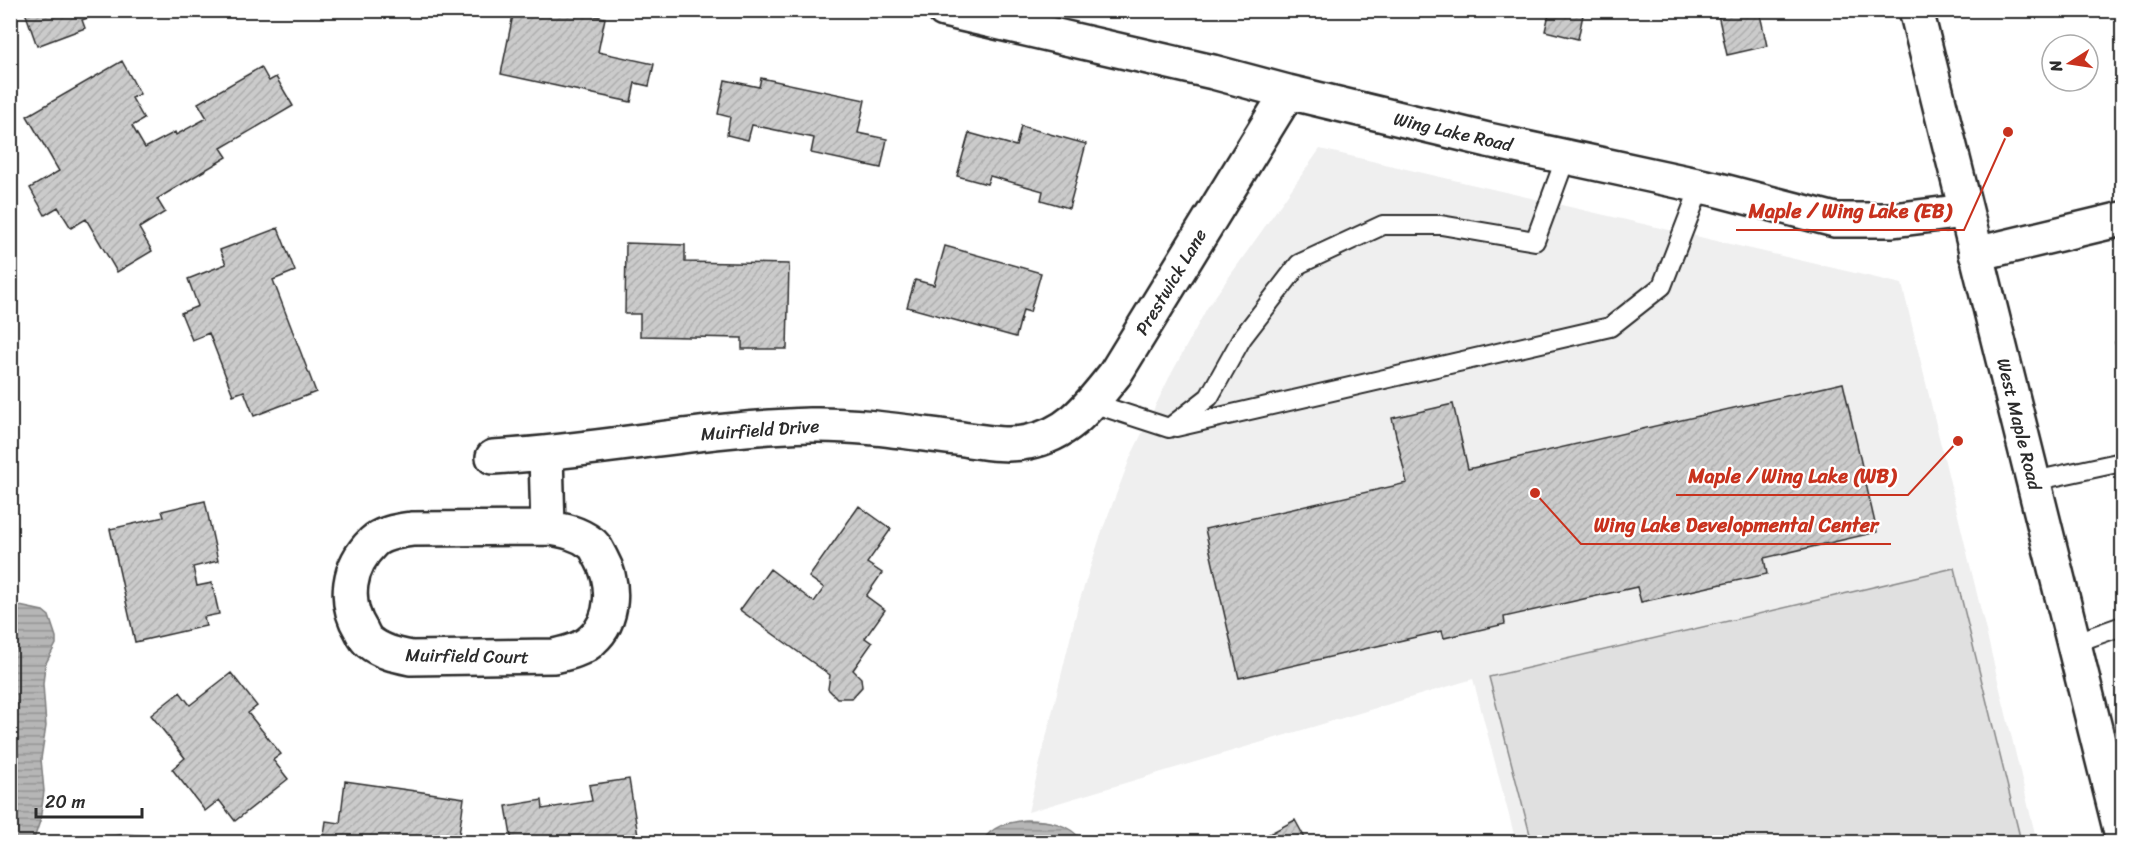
<svg xmlns="http://www.w3.org/2000/svg" width="2133" height="853" font-family="Sriracha,sans-serif">
  <defs>
    <pattern id="water-rules" width="6" height="5" patternUnits="userSpaceOnUse" patternTransform="scale(1.5)"><rect width="6" height="5" fill="#b6b6b6"/><path d="M0 2.5h6" fill="none" stroke="#949494"/></pattern>
    <pattern id="building-hatch" width="6" height="6" patternUnits="userSpaceOnUse" patternTransform="scale(1.5)"><rect width="6" height="6" fill="#cbcbcb"/><path d="M-1 1l2-2M0 6l6-6M5 7l2-2" fill="none" stroke="#aeaeae"/></pattern>
  </defs>
  <rect width="100%" height="100%" fill="#fff"/>
  <filter id="ink" filterUnits="userSpaceOnUse"><feTurbulence type="fractalNoise" baseFrequency=".0167" numOctaves="2"/><feDisplacementMap in="SourceGraphic" scale="12" xChannelSelector="R" yChannelSelector="G"/><feConvolveMatrix kernelMatrix="1 2 1 2 8 2 1 2 1" color-interpolation-filters="sRGB"/></filter>
  <g filter="url(#ink)">
    <!-- built -->
    <path fill="#efefef" d="M1320,149L1902,284L2037,842H1516L1473,679L1028,812L1079,602L1102,531L1131,456L1169,378L1207,308Z"/>
    <!-- green -->
    <path fill="#e0e0e0" stroke="#868686" stroke-width="1.5" d="M1954,568L2020,837L1997,842H1532L1489,677Z"/>
    <!-- water -->
    <path fill="url(#water-rules)" stroke="#7e7e7e" stroke-width="1.5" d="M10,604L43,611L49,616L56,637V644L45,665L43,684L46,726L41,759L44,791L40,821L33,842H11Z
      M1026,820C1047,820 1070,823 1083,842H982C992,825 1008,823 1026,820Z
      M125,834L149,836L163,842H91L102,838Z"/>
    <!-- building -->
    <path fill="url(#building-hatch)" stroke="#2b2b2b" stroke-width="1.5" d="M30,10H104V12L82,20L85,28L37,46L25,12Z
      M514,10H569L605,18L598,52L654,64L649,86L635,83L631,102L501,74Z
      M1550,10H1584L1578,39L1545,31Z
      M1717,10H1759L1767,46L1727,55Z
      M122,61L140,94L132,98L144,119L132,126L145,148L175,132L176,135L207,118L198,103L261,67L269,81L276,77L293,106L221,148L227,157L157,199L165,212L139,228L152,251L117,272L86,219L71,228L58,207L45,215L30,188L59,171L27,116Z
      M761,78L865,100L858,133L887,139L881,168L811,153L814,138L752,125L748,140L727,135L730,117L718,114L725,80L759,87Z
      M1021,126L1086,144L1069,208L1041,200L1043,191L990,176L987,184L957,176L969,133L1016,146Z
      M278,228L295,271L273,280L316,392L254,416L244,391L233,395L209,333L192,340L181,313L198,306L188,279L226,264L220,250Z
      M626,243L685,245V262L789,264L787,349H742V338L640,336V314H625Z
      M945,246L1041,273L1030,312L1023,310L1016,337L907,307L915,280L934,285Z
      M2122,340V373L2115,342Z
      M1843,383L1877,532L1764,558L1767,574L1641,602L1637,587L1504,617L1505,624L1444,638L1442,631L1239,678L1205,529L1407,483L1392,418L1453,404L1468,469Z
      M205,501L218,561L193,567L197,586L212,583L219,614L204,617L206,626L135,642L110,529L164,517L162,511Z
      M859,506L891,529L867,563L882,573L866,596L885,610L865,638L872,643L853,670L861,678L862,687L852,698H837L828,689L830,675L740,610L770,569L814,602L824,588L809,577Z
      M231,673L257,706L248,713L281,754L273,760L288,779L235,821L219,800L205,811L172,769L185,758L151,715L180,692L190,705Z
      M629,779L639,842H512L506,806L542,800L543,809L592,801L589,785Z
      M345,781L464,798L458,842H323L326,821L340,823Z
      M1295,820L1307,842H1262L1260,839Z"/>
    <g fill="none" stroke-linecap="round" stroke-linejoin="round">
      <!-- lane casing -->
      <g stroke="#2b2b2b" stroke-width="22">
        <path id="lane" d="M1092,403L1169,428L1209,397L1242,338L1299,264L1383,225H1441L1535,241L1566,157
          M1176,427L1610,327L1662,286L1701,185
          M2034,481L2122,462
          M2074,643L2122,626"/>
      </g>
      <!-- street casing -->
      <g stroke="#2b2b2b" stroke-width="38">
        <path id="street" d="M944,10L1213,72L1288,92L1488,140L1715,189L1835,220H1893L1965,211
          M1976,254L2122,219
          M546,454L548,528
          M493,457C599,451 704,428 810,425C859,424 907,432 955,438C979,441 1005,447 1028,442C1070,434 1090,405 1115,374L1288,92
          M548,528C564,530 578,533 591,543C596,546 598,553 601,558C615,583 615,620 592,640C582,650 567,653 554,656L411,658C396,655 381,652 369,642C365,639 363,634 361,630C343,601 348,566 373,542C382,533 399,531 412,529Z"/>
      </g>
      <!-- secondary casing -->
      <g stroke="#2b2b2b" stroke-width="38">
        <path id="secondary" d="M1916,10L2122,837"/>
      </g>
      <!-- lane -->
      <use href="#lane" stroke="#fff" stroke-width="18"/>
      <!-- street -->
      <use href="#street" stroke="#fff" stroke-width="33"/>
      <!-- secondary -->
      <use href="#secondary" stroke="#fff" stroke-width="33"/>
    </g>
  </g>
  <g text-anchor="middle" dominant-baseline="central" stroke-width="4.5" stroke-linejoin="round" paint-order="stroke">
    <!-- street labels -->
    <g font-size="18" fill="#2b2b2b" stroke="#fff">
      <text transform="translate(1453 132) rotate(13)">Wing Lake Road</text>
      <text transform="translate(1171 282) rotate(-59)">Prestwick Lane</text>
      <text transform="translate(2019 424) rotate(76)">West Maple Road</text>
      <text transform="translate(760 430) rotate(-4)">Muirfield Drive</text>
      <text transform="translate(467 656) rotate(1)">Muirfield Court</text>
    </g>
  </g>
  <!-- callouts -->
  <path fill="none" stroke="#c8321e" stroke-width="2" d="M2008 132L1964 230H1736M1958 441L1908 495H1676M1535 493L1581 544H1891"/>
  <g fill="#c8321e" stroke="#fff" stroke-width="2">
    <circle cx="2008" cy="132" r="6"/>
    <circle cx="1958" cy="441" r="6"/>
    <circle cx="1535" cy="493" r="6"/>
  </g>
  <g font-size="20" text-anchor="middle" font-weight="bold" fill="#c8321e" stroke="#fff" stroke-width="4.5" stroke-linejoin="round" paint-order="stroke">
    <text x="1850" y="218">Maple / Wing Lake (EB)</text>
    <text x="1792" y="483">Maple / Wing Lake (WB)</text>
    <text x="1736" y="532">Wing Lake Developmental Center</text>
  </g>
  <!-- margin -->
  <rect width="2133" height="853" fill="none" stroke="#fff" stroke-width="36"/>
  <rect x="18" y="18" width="2097" height="817" fill="none" stroke="#2b2b2b" stroke-width="2" filter="url(#ink)"/>
  <!-- north arrow -->
  <g transform="translate(2070 63) rotate(258)"><circle r="28" fill="#ffffff" stroke="#aaaaaa" stroke-width="1.5"/>
  <path d="M0-4.5L10 22L0 15L-10 22Z" fill="#c8321e"/>
  <text y="-9" font-size="16" font-weight="bold" text-anchor="middle" fill="#2b2b2b">N</text>
  </g>
  <!-- scale -->
  <path d="M36 808v9h106v-9" fill="none" stroke="#2b2b2b" stroke-width="3"/>
  <text x="45" y="808" font-size="18" fill="#2b2b2b" stroke="#ffffff" stroke-width="4.5" paint-order="stroke">20 m</text>
</svg>
